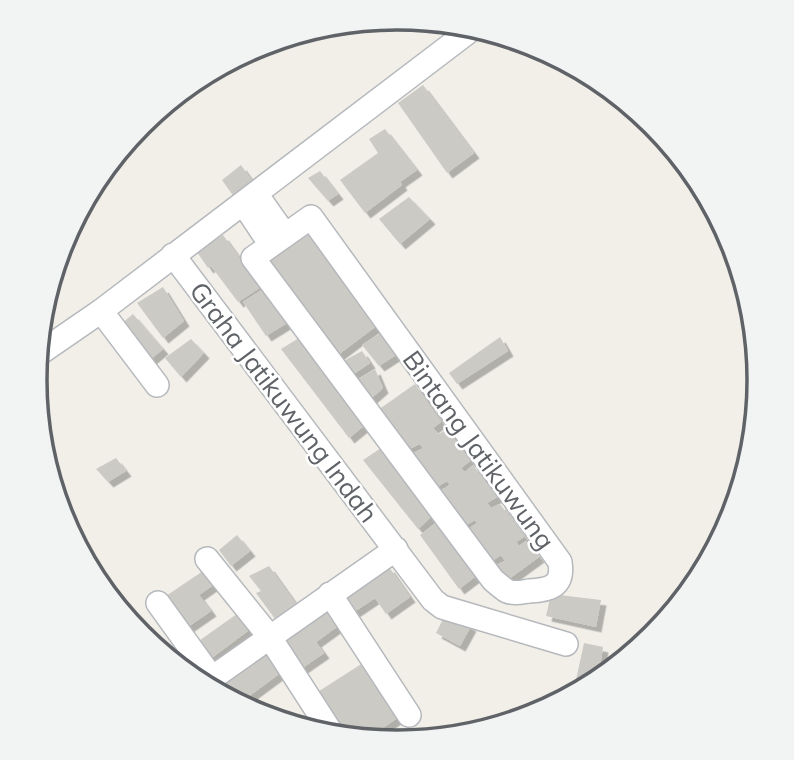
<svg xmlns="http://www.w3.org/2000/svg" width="794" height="760" font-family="Mulish,sans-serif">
  <defs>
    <filter id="shadow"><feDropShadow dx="5.5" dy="5.5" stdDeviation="0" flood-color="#0004"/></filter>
  </defs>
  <rect width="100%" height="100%" fill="#f1efe8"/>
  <!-- building -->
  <path fill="#cccac5" filter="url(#shadow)" d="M423,85L474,153L447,173L398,103Z
    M385,129L417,170L400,182L402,185L365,213L340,180L378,153L369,139Z
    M241,165L253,182L234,197L222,180Z
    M320,171L338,194L328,201L308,178Z
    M409,197L430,219L400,244L379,219Z
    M304,228L375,327L334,358L263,258Z
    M223,235L261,287L238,302L211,266L208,268L197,252Z
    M163,287L184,321L163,338L137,303Z
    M263,289L287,323L266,336L243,302Z
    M133,314L163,349L151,359L121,324Z
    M382,332L399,353L379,366L362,345Z
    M500,337L508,351L457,384L449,373Z
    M299,338L365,425L349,438L281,349Z
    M191,339L204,353L181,377L165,358Z
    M362,351L370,363L349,377L340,363Z
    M375,369L383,388L366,403L353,382Z
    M415,384L441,422L433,428L439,434L447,429L470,461L461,468L465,472L473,465L497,497L487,503L491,508L500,504L524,537L516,542L519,546L526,541L539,557L502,584L489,568L505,561L501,555L487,564L464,532L477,523L475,520L461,528L435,494L450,485L447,481L432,490L408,456L423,448L420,444L405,451L378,410Z
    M381,448L432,516L418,529L363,460Z
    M116,458L126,471L108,482L96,469Z
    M437,522L476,576L459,589L420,535Z
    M237,535L250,551L231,566L219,550Z
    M269,566L296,604L275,619L256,593L261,591L249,576Z
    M389,567L410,597L386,614L375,598L354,612L344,598Z
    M206,569L216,583L199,595L211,611L185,629L163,598Z
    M551,594L601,600L596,627L546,616Z
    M329,607L341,624L316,642L324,653L301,669L281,640Z
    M241,611L253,627L209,660L196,643Z
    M446,613L471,626L460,646L436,633Z
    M584,643L603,647L599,673L586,681L576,680Z
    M267,649L283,671L240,703L234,699L222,683Z
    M366,661L400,716L370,737L341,731L316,693Z"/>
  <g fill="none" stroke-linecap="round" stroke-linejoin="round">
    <!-- minor casing -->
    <g stroke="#b5b8bc" stroke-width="26">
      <path id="minor" d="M256,194L285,235
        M243,203L271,245
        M311,217L560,562C564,587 549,590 529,591C522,592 514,594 507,591C502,588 498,584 493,580L253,258Z
        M173,255L433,600L442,607L452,610L566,644
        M101,311L157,385
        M40,353L101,311L468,32
        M207,559L269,636L329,729
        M330,594L409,715
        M158,603L212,678
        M211,683L212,678L396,549"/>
    </g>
    <!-- minor -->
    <use href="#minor" stroke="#fff" stroke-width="23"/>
  </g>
  <g text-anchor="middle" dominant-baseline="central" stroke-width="5" stroke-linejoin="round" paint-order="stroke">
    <!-- street labels -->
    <g font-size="26" fill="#5f6368" stroke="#fff">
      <text transform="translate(284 402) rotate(53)">Graha Jatikuwung Indah</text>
      <text transform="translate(479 450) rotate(54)">Bintang Jatikuwung</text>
    </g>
  </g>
  <!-- crop -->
  <path d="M0 0H794V760H0ZM47 380a350 350 0 1 1 700 0a350 350 0 1 1-700 0Z" fill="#f2f3f3" fill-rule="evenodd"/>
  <path fill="none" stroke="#5f6368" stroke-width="3.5" d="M47 380a350 350 0 1 1 700 0a350 350 0 1 1-700 0Z"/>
</svg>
